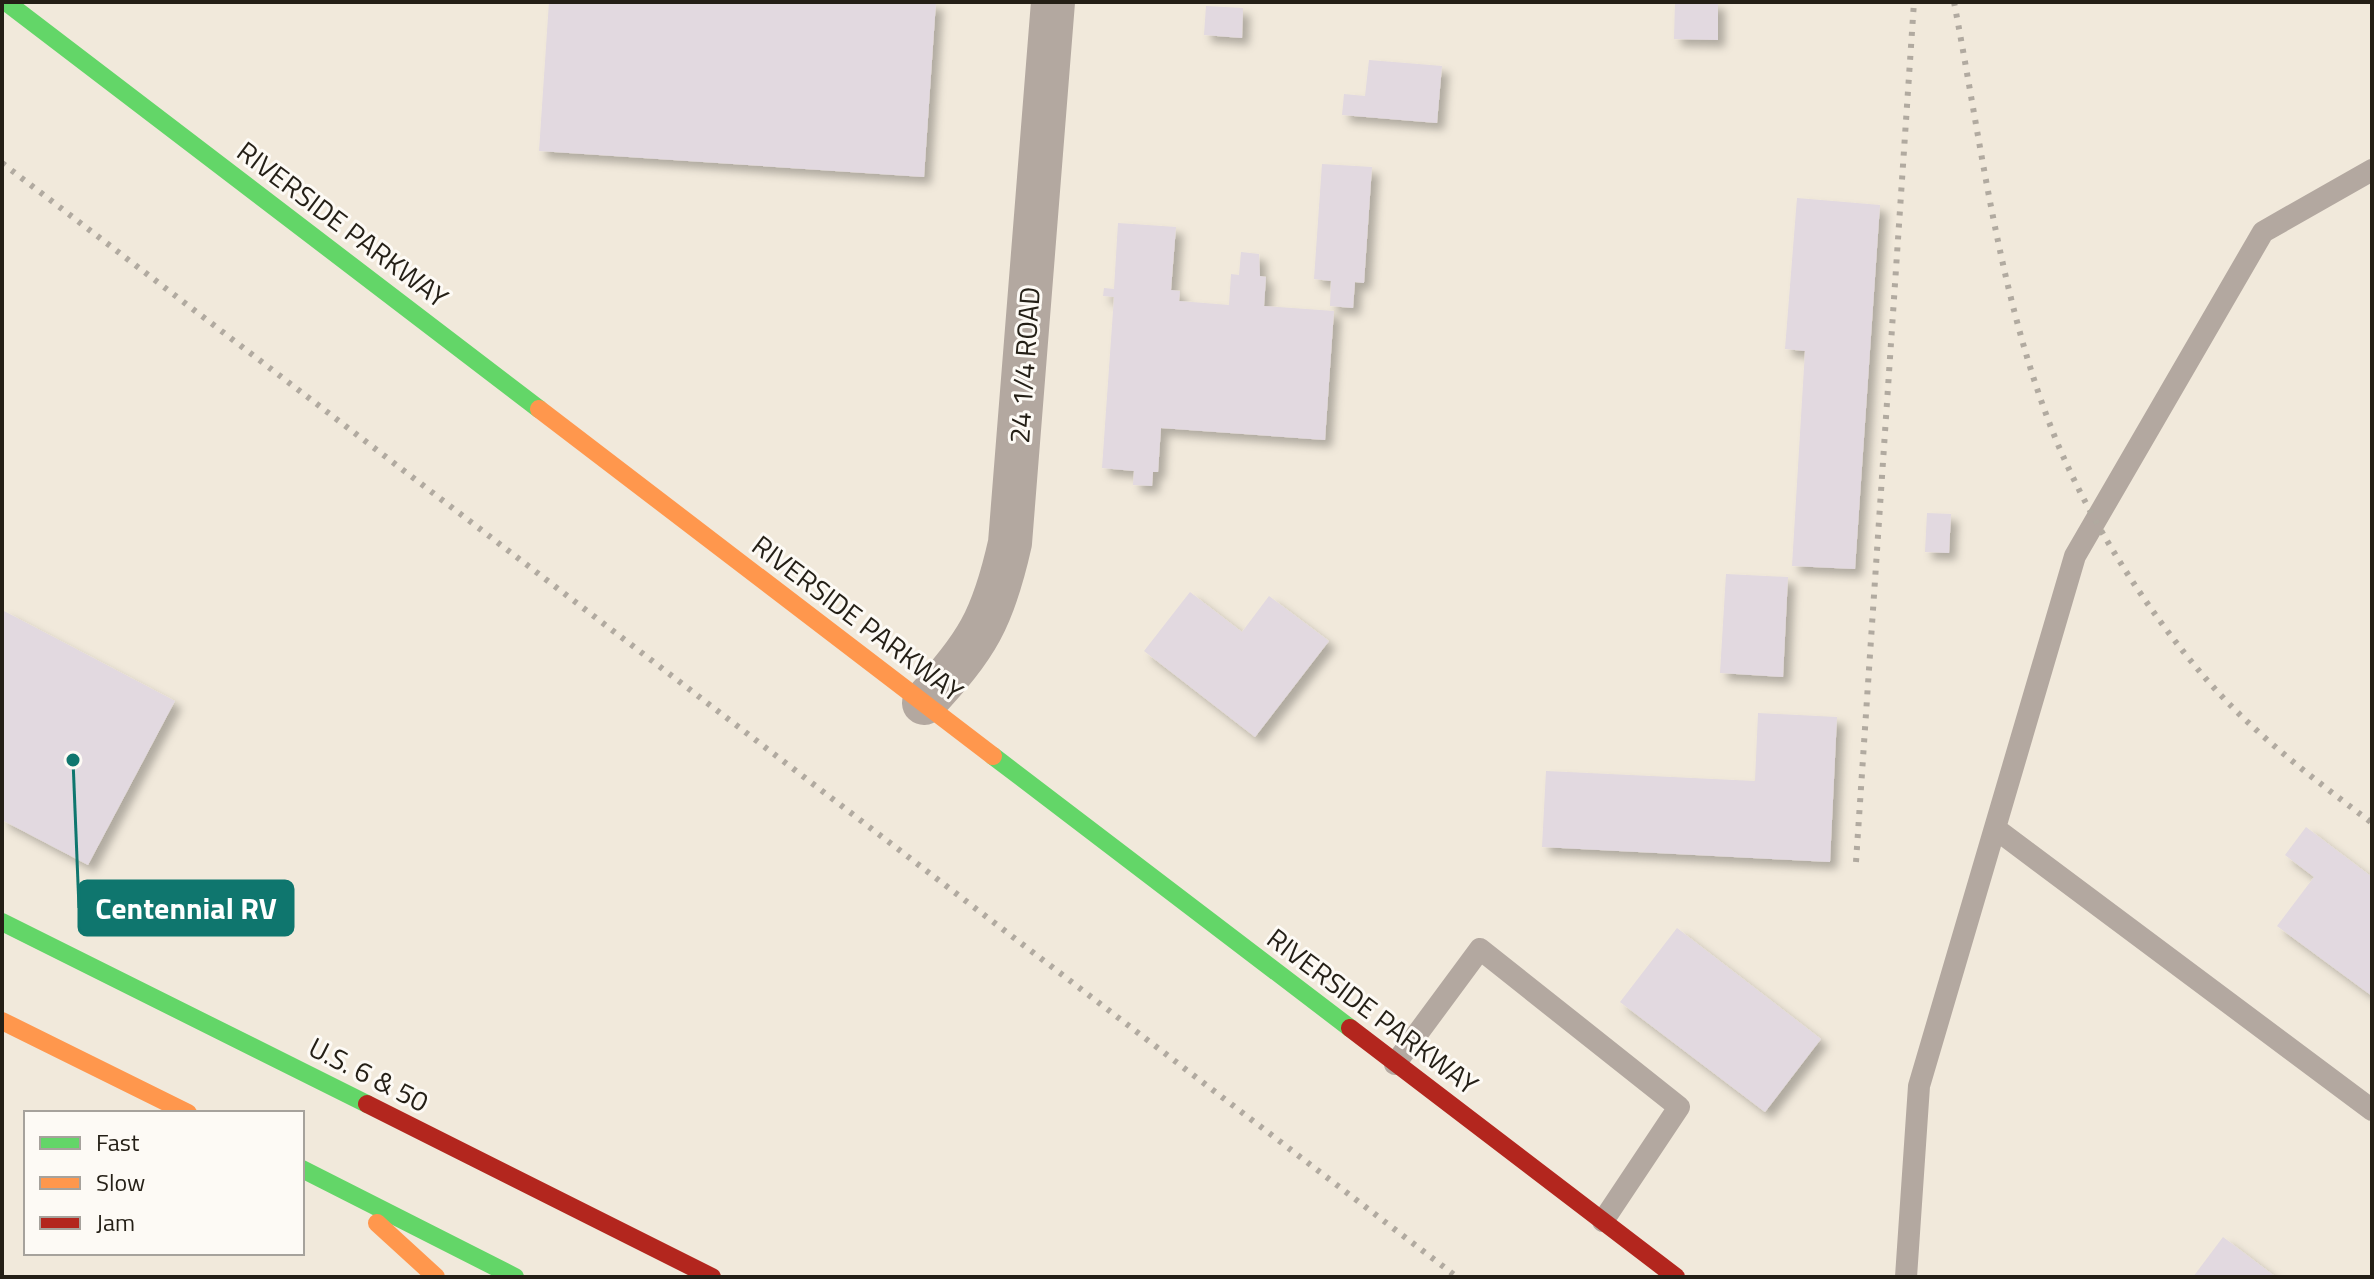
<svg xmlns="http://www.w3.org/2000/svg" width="2374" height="1279" font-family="'Titillium Web',sans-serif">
  <defs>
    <filter id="shadow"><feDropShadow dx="7" dy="7" stdDeviation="4" flood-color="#0004"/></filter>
  </defs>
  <rect width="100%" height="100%" fill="#f1e9db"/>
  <!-- building -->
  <path fill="#e2d9e0" filter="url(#shadow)" d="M549,2H936L924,177L539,151Z
    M1675,2H1718V40L1674,39Z
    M1206,6L1243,8L1242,38L1204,35Z
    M1369,60L1442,66L1437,123L1342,115L1344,94L1365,96Z
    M1322,164L1372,167L1364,283L1355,282L1353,308L1330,306L1331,281L1314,279Z
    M1797,198L1880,205L1855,569L1792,566L1805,351L1785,349Z
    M1118,223L1176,227L1171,290L1180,291L1179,301L1229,305L1231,274L1239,275L1241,252L1259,254L1260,276L1266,277L1264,306L1334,311L1325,440L1161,428L1158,472H1153L1152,486L1133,485L1134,471L1102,468L1114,297L1103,296L1104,288L1114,289Z
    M1927,513L1951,514L1949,553L1925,552Z
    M1726,574L1788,577L1783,677L1720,673Z
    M1190,592L1242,632L1269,596L1329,641L1255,737L1144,651Z
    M2,610L175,701L88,865L2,820Z
    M1758,713L1837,717L1830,862L1542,847L1546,771L1755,781Z
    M2306,827L2372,877V996L2277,926L2314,877L2285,855Z
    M1677,928L1821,1039L1765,1112L1620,1002Z
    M2223,1237L2276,1277H2193Z"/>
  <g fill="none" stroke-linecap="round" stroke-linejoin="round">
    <!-- lane -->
    <path stroke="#b3a8a0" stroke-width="22" d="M1996,829L2372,1110
      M1395,1064L1480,949L1679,1107L1603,1221
      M1906,1277L1919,1086L2075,556L2263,232L2372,170"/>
    <!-- street -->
    <path stroke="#b3a8a0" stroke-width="44" d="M924,703C977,646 993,619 1010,543L1053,2"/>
    <!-- fast -->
    <path stroke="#63d668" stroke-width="18" d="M6,2L539,409
      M993,756L1350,1028
      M2,922L367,1104
      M302,1169L515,1277"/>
    <!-- slow -->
    <path stroke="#ff974d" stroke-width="18" d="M539,409L993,756
      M2,1021L188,1113
      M377,1223L436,1277"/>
    <!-- jam -->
    <path stroke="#b3261e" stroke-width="18" d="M1350,1028L1676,1277
      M367,1104L712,1277"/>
    <!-- rail -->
    <path stroke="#b1aaa0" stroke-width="6" stroke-dasharray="4 8" stroke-linecap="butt" d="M1954,2C1981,142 1998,288 2049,422C2082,510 2145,609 2207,680C2254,734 2315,780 2372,823
      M2,163L1457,1277
      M1856,862L1914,2"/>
  </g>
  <g text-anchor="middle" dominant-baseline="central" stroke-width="6" stroke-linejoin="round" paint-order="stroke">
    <!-- street labels -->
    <g font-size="28" fill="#241f16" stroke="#fdfaf5">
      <text transform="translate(343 224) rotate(37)">RIVERSIDE PARKWAY</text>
      <text transform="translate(1024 365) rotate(-86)">24 1/4 ROAD</text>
      <text transform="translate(858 618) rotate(37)">RIVERSIDE PARKWAY</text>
      <text transform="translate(1373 1011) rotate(37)">RIVERSIDE PARKWAY</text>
      <text transform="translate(369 1074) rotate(27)">U.S. 6 &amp; 50</text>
    </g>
  </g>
  <!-- callouts -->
  <path fill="none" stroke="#0f766e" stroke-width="3" d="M73 760L79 908"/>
  <circle fill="#0f766e" stroke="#fdfaf5" stroke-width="3" cx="73" cy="760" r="8"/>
  <rect fill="#0f766e" stroke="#0f766e" stroke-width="3" x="79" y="881" width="214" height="54" rx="8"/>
  <g font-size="30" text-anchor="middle" font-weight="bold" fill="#fff">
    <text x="186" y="919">Centennial RV</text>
  </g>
  <!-- border -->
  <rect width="2374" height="1279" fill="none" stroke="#241f16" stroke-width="8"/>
  <!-- legend -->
  <rect x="24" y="1111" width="280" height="144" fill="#fdfaf5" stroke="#a6a29c" stroke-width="2"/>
  <rect x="40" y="1137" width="40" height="12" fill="#63d668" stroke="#a6a29c" stroke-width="2"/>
  <text x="96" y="1151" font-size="24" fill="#241f16">Fast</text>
  <rect x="40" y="1177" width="40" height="12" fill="#ff974d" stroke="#a6a29c" stroke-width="2"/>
  <text x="96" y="1191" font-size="24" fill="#241f16">Slow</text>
  <rect x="40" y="1217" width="40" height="12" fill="#b3261e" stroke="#a6a29c" stroke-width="2"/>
  <text x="96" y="1231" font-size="24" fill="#241f16">Jam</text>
</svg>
